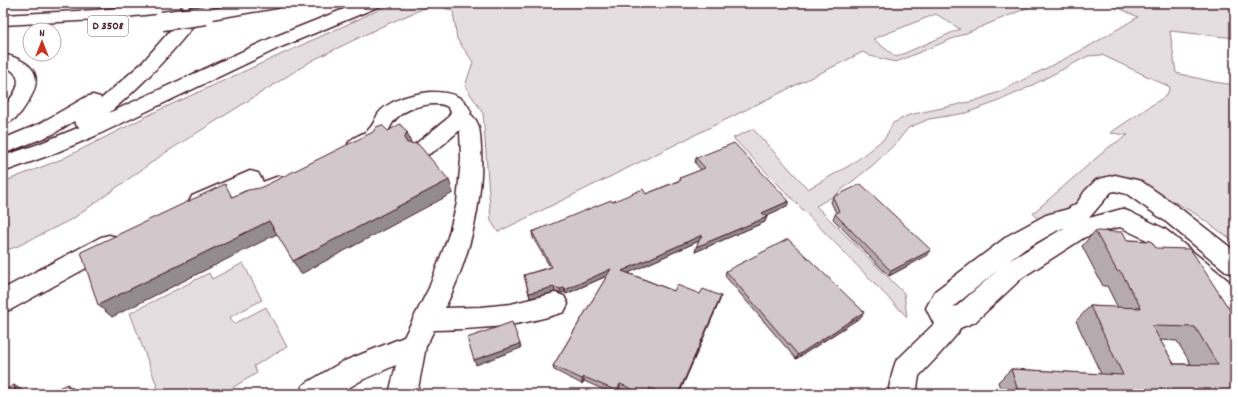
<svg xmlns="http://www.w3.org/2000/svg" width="1238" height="397" font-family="Dekko,sans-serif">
  <rect width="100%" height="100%" fill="#fff"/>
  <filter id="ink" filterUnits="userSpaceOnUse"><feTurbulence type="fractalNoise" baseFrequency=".025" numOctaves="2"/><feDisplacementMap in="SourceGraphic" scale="8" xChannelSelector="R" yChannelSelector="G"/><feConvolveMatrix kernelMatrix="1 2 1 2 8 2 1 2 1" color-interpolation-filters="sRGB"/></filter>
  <g filter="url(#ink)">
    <!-- green -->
    <path fill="#e5dee0" stroke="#987e86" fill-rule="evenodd" d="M394,3H1039L896,62L870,56L863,52L498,232L491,221L483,113L465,86L473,62L457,39L453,11L434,4L385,25L313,60L165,153L74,218L16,247L3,251V182L62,159L157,111ZM936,14L960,29L896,57L873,39Z
      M1108,3H1235V38L1170,31L1176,73L1214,82L1235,85V242L1194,213L1143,184L1091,187C1072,207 1067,215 1038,219L1033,213L1109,147L1128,135L1110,133L1167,95L1170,87L1102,55L1088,56L1023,90L994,103L966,113L929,119L908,128L897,142L873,165L834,196L816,206L904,293L907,317L733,138L753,129L808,189L852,164L885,138L893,123L909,115L974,101L999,92L1086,48L1138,17Z
      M243,263L262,300L230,317L234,324L266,307L287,347L254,366L257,373L222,394H160L130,313L209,273L212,279Z"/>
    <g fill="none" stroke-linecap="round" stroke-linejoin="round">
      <!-- minor casing -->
      <g stroke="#4a1f2b" stroke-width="3">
        <path id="minor" d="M430,92C447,92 464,94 471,112L470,114C481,122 480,135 481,147C484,203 469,258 445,308L481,307L511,304L555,293L564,296L568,304L564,312C519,327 480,329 434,330L426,346L417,394H389L396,365L362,380L338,394H299L303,385L342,362L404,337L429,288L448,237L457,203L461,159L460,130C447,140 430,161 413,156L410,151L413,146L447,119L451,112C449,105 442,104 436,104C421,104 400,110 392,124C388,131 386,137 380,142C371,148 361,152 351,149L348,144C352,136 361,136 368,130C373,126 375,119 378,114C390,99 412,94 430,92Z
          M250,171L258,173L263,182L279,176L287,178L290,184L287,190L259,202L251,200L246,190C230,197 209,213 192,208L189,202L192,196Z
          M1115,175L1141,181L1181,209L1235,251V275L1227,272L1165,221L1127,194L1115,191L1111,192L1089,218L1122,209L1130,212L1165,229L1235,286V310L1226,307L1211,296L1149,241L1120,227L1107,230L1085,237L1023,277L975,322L960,328L958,333L937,357L919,376L917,388L918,394H890L889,388L893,370L896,361L934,324L926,308L935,291L1009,235L1046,215L1068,209L1077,203L1085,191L1096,180ZM1064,228L1009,261L1025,249L1060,229ZM999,269L957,306L952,307H953Z
          M109,235L117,237L121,244L117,251L12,309L3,312V289L101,237Z"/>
      </g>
      <!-- highway casing -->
      <g stroke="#4a1f2b" stroke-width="3">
        <path id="highway" d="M164,3H177L181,7L179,11L173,12L96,20L3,25V15L96,10Z
          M194,3H211L206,10L247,3H284L282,6L276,8L206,20L200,18C172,53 143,85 109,113L269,39L359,3H382L380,6L281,47L95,136L50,155L3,172V156L36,145L80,127L77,126L74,121L53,134L3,154V139L39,124L86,97L93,95L100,97L101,99L142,63Z
          M3,54C34,62 46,76 26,105C21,114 13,122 3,125V107C17,93 28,75 3,66Z"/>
      </g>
      <!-- minor -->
      <use href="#minor" fill="#fff" fill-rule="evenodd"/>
      <!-- highway -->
      <use href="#highway" fill="#fff" fill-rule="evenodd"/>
      <!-- highway-bridge casing -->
      <g stroke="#4a1f2b" stroke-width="21" stroke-linecap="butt">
        <path id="highway-bridge" d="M162,21L206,15"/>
      </g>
      <!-- highway-bridge -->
      <use href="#highway-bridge" stroke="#fff" stroke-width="18"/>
    </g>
    <!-- wall -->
    <path fill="#b5abaf" stroke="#4a1f2b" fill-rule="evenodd" d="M696,158L787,206L765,216V222L695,252L699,241L628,273L674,291L700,294L720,300L679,394H653L649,392V394H634L620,388L617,394H614L584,381L582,384L554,370L553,366L607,276L566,294L565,292L561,293L555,292L530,298L524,275L550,267L533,238L532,232L612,202L646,194L680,180V178L701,170L695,163Z
      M833,197L928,255L889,276L833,219L836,213L831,202Z
      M1095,231L1127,240L1151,241L1235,394H1002L998,382L1011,369L1101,374L1076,321L1090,306L1118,308L1107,286H1103L1082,246ZM1160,340L1177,341L1191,364H1174Z
      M726,271L861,317L796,359L725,276Z"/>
    <!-- shaded-wall -->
    <path fill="#938b8e" stroke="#4a1f2b" d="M407,132L412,146L409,152L404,138Z
      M449,180L453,193L301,274L293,261Z
      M789,201L787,206L761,218L762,213Z
      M767,217L765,222L695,252L696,247Z
      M269,221L277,234L112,317L98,305Z
      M702,235L701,240L622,276V271Z
      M931,250L928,255L889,276L891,271Z
      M611,269V274L566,294L565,290Z
      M554,287L555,292L530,298L529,293Z
      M564,288L565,292L561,293L560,289Z
      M721,296L720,300L679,394H678Z
      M864,312L861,317L796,359L798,355Z
      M520,344L521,348L476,365L474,360Z
      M584,377V381L582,384V379Z
      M67,384L81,394H69Z
      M620,384V388L617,394V391Z
      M14,385L28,394H16Z"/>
    <!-- building -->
    <path fill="#d2c7cb" stroke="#4a1f2b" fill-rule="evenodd" d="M400,124L407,132L404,138L407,143L418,144L449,180L293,261L269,221L98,305L81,252L225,184L232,197L248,190L260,188L373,132L376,127L382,125L388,131Z
      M734,143L789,201L762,213L767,217L696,247L702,235L622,271L674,291L677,285L700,294L703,289L721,296L678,394H663L650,388L647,394H644L620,384L617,391L584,377L582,379L553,366L611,269L565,290L564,288L560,289L554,287L529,293L524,275L552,267L532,232L611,200L612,202L643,189L646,194L681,180L680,178L705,168L696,158Z
      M861,184L931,250L891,271L835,214L839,211L833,197Z
      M1095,231L1123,232L1127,240L1151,241L1156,248L1189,249L1193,253L1235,318V394H1019L1011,369L1123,375L1090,306L1141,308L1121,272L1117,271ZM1152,326L1195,327L1218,365L1174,364Z
      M788,239L864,312L798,355L726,271Z
      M512,322L520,344L474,360L467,338Z
      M67,384L69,394H46Z
      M14,385L16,394H3V391Z"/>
  </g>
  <g text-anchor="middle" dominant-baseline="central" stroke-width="3" stroke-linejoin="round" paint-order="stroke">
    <!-- shield labels -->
    <rect fill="#fff" stroke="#80626b" stroke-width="1" x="88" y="16" width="40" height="20" rx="3"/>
    <g font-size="12" font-weight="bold" fill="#4a1f2b">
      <text x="108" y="26">D 3508</text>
    </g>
  </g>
  <!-- margin -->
  <rect width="1238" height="397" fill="none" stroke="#fff" stroke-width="16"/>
  <rect x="8" y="8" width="1222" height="381" fill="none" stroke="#4a1f2b" stroke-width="1.5" filter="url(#ink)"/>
  <!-- north arrow -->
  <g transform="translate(42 42)"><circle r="19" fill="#ffffff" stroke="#b7a5aa"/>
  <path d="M0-3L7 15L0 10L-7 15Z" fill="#c8321e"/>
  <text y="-6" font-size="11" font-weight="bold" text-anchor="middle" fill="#4a1f2b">N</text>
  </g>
</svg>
